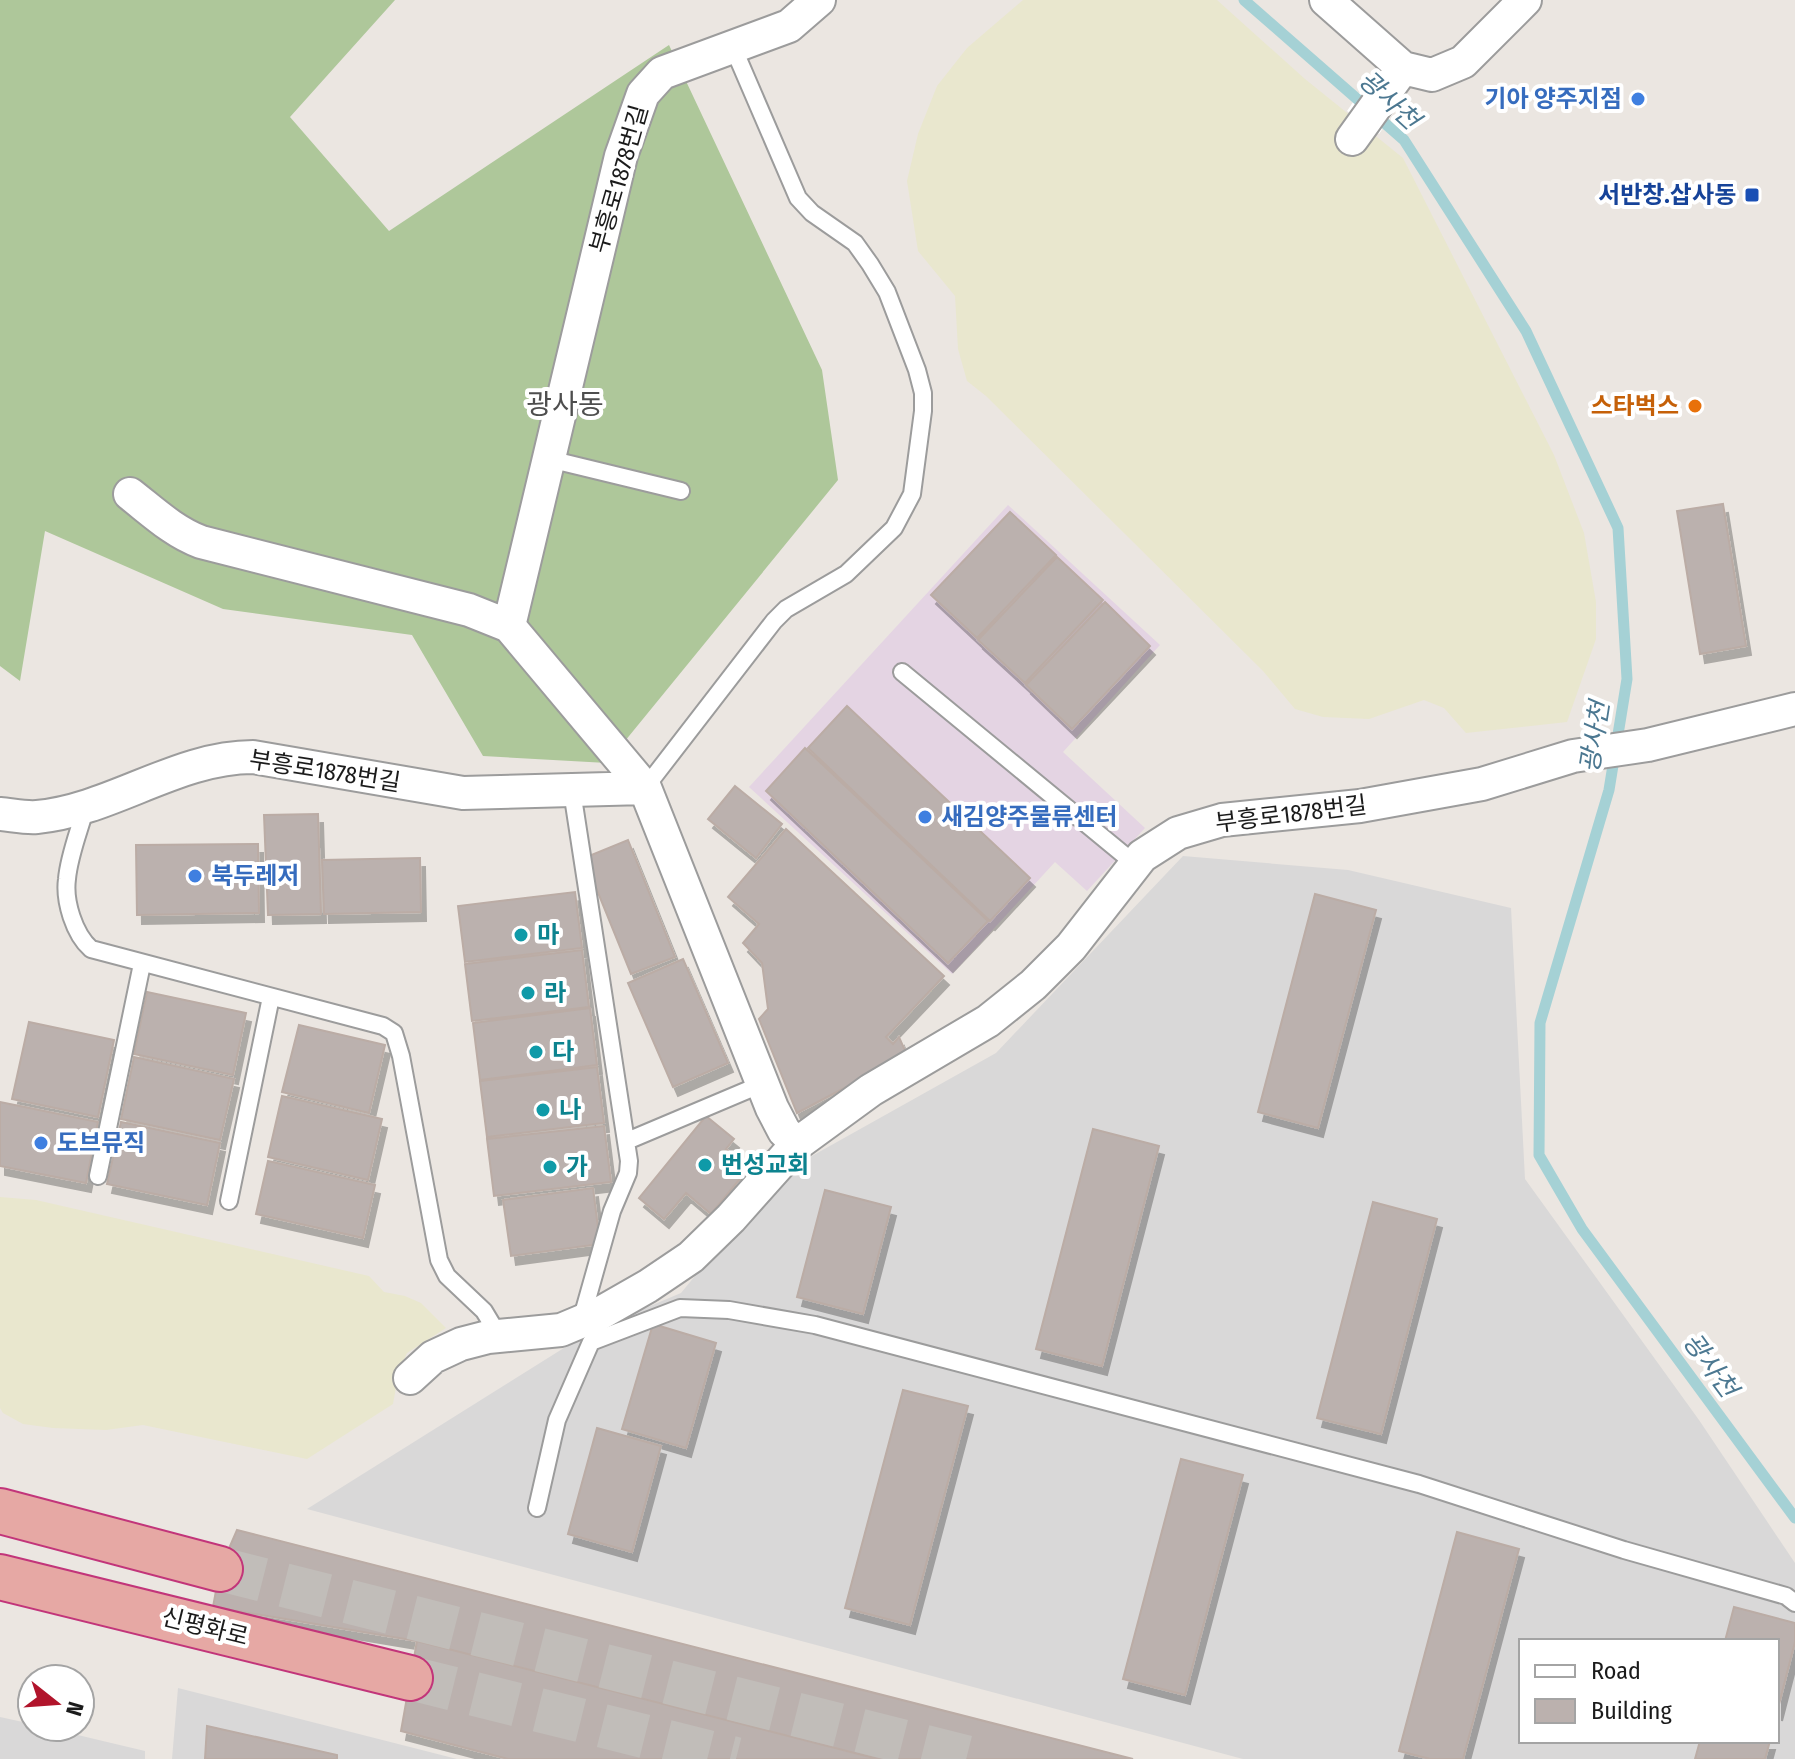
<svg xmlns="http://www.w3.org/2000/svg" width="1795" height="1759" font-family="'Fira Sans Condensed','Noto Sans KR',sans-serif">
  <defs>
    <filter id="shadow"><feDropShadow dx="5" dy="9" stdDeviation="0" flood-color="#0004"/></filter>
  </defs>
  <rect width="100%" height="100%" fill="#ebe6e1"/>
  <!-- residential -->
  <path fill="#d9d8d8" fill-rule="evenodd" d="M1183,856L1348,870L1511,908L1525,1179L1699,1420L1795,1563V1759H1243L307,1509L591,1331L681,1293L778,1175L996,1053ZM1521,1641H1777V1741H1521Z
    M178,1688L457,1759H172Z
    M0,1717L32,1724V1727H44L145,1751V1759H0Z"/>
  <!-- industrial -->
  <path fill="#e4d4e3" d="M1008,505L1160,645L1063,752L1145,828L1087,891L1055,862L952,974L749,787Z"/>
  <!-- farmland -->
  <path fill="#e9e7ce" d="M1023,0H1217L1305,79L1403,158L1554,455L1584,533L1596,602V639L1567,722L1466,733L1444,708L1424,700L1369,719L1323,717L1295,709L1263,671L986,396L967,381L958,349L955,296L918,251L907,181L918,134L937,86L967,48Z
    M0,1197L36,1200L369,1276L384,1292L405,1296L421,1303L446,1328L407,1353L399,1371L393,1404L307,1459L143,1425L106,1430L53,1428L23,1424L3,1413L0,1408Z"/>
  <!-- forest -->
  <path fill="#aec79a" d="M0,0H395L290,117L389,231L669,45L822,370L838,480L607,763L483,756L412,635L223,609L45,531L20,681L0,666Z"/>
  <!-- pier -->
  <path fill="#fff" d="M1377,67L1409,90L1379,134L1347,111Z"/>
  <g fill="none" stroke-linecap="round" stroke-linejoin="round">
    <!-- stream -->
    <path stroke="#a5d1d5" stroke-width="11" d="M1244,0L1404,140L1526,331L1618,528L1627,679L1609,790L1540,1023L1539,1155L1582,1229L1795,1518"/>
  </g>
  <!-- building -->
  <path fill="#bbb1ae" stroke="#bbaca5" stroke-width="2" filter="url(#shadow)" d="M1723,504L1746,646L1700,654L1677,511Z
    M1010,512L1056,555L977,638L931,595Z
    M1057,557L1103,600L1025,683L978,640Z
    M1105,602L1150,646L1072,729L1026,685Z
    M847,706L1030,878L990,921L808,748Z
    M805,748L988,921L948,963L766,791Z
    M735,786L782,824L756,858L708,819Z
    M318,814L321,914L268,915L264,815Z
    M786,829L944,976L886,1037L893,1044L899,1037L907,1055L797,1113L759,1019L768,1009L762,963L743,943L759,924L728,897Z
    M628,840L675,957L631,974L584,858Z
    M258,844L259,913L137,915L136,845Z
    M420,858L421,912L324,914L322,860Z
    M575,892L582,948L465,962L458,906Z
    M1315,894L1376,910L1318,1128L1258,1112Z
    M582,950L589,1007L472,1021L465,964Z
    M683,959L728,1063L673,1087L628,983Z
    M147,992L246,1013L233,1075L134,1054Z
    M590,1008L597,1065L480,1080L473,1023Z
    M29,1022L114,1040L98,1117L12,1099Z
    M299,1025L385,1045L369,1113L282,1092Z
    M134,1057L234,1079L220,1140L121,1119Z
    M597,1067L604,1123L487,1137L480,1081Z
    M282,1096L382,1119L368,1180L268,1157Z
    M0,1102L98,1122L86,1183L0,1166Z
    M706,1116L734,1139L726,1149L749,1168L711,1214L686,1193L664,1219L639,1198Z
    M121,1122L220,1143L207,1205L107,1184Z
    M604,1126L611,1182L494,1196L487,1139Z
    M1093,1129L1159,1146L1102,1366L1036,1349Z
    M268,1161L375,1185L363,1238L256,1214Z
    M593,1188L600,1244L511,1256L503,1200Z
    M825,1190L891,1207L863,1314L797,1297Z
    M1373,1202L1437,1219L1381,1434L1317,1418Z
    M653,1324L716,1343L686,1448L622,1429Z
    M903,1390L968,1406L910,1625L845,1608Z
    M597,1428L661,1446L632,1552L568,1534Z
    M1181,1459L1243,1475L1185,1695L1123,1679Z
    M237,1530L1133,1759H878L417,1641L213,1607L220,1569Z
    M1457,1532L1519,1549L1463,1759H1430L1399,1751Z
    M1734,1607L1795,1623V1642L1777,1712V1641H1725Z
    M417,1641L878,1759H508L401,1731Z
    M207,1726L337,1755V1759H205Z
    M1700,1741H1770L1765,1759H1695Z"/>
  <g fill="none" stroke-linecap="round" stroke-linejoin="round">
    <!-- trunk-tunnel -->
    <path stroke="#c1bdb9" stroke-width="44" stroke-dasharray="44 22" stroke-linecap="butt" d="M220,1569L973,1759
      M410,1678L736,1759"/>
    <!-- service casing -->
    <g stroke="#9c9c9c" stroke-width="20">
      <path id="service" d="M549,459L681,491
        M902,672L1135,864
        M645,788L774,621L786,609L846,574L894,528L912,494L923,411V393L917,370L887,292L870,264L855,243L812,213L798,198L733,47
        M572,791L629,1161L628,1173L612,1211L581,1321
        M86,806C80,829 69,855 67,879C64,901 74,934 91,949L383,1026L394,1033L401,1056L439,1260L447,1276L484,1311L499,1336
        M627,1141L762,1084
        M98,1176L142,964
        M229,1201L271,997
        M537,1508L557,1420L591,1342L680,1308L729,1310L815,1325L1419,1484L1624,1550L1786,1596L1795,1603"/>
    </g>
    <!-- minor casing -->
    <g stroke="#9c9c9c" stroke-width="36">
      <path id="minor" d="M1326,0L1403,68L1432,75L1463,62L1525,0
        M1352,139L1403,68
        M130,494C153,512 174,532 201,542L469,610L509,626
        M0,814C12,815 25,818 37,817C112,810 177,757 253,757L463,793L645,788
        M797,1144L784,1131L772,1108L645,788L509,626L621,156L643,94L662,73L789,26L819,0
        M410,1378L433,1357L461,1344L488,1337L561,1330L599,1314L648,1286L691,1257L731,1218L797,1144L871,1090L988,1021L1033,985L1071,947L1142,856L1178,833L1222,820L1360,806L1482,784L1573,756L1648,745L1795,709"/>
    </g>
    <!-- trunk casing -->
    <g stroke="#c2357a" stroke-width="48">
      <path id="trunk" d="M0,1511L220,1569
        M0,1577L410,1678"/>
    </g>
    <!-- service -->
    <use href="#service" stroke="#fff" stroke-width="16"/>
    <!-- minor -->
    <use href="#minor" stroke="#fff" stroke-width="32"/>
    <!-- trunk -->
    <use href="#trunk" stroke="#e6a8a4" stroke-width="44"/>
  </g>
  <!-- markers -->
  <g fill="#3f7fe0" stroke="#fff" stroke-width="3">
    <circle cx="1638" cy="99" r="8"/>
    <circle cx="925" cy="817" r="8"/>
    <circle cx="195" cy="876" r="8"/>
    <circle cx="41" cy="1143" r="8"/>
  </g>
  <rect fill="#1a4fb4" stroke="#fff" stroke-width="3" x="1744" y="187" width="16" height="16" rx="4"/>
  <circle fill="#e8710a" stroke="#fff" stroke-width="3" cx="1695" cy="406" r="8"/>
  <g fill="#0f9aa8" stroke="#fff" stroke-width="3">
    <circle cx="521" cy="935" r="8"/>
    <circle cx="528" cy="993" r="8"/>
    <circle cx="536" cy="1052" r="8"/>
    <circle cx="543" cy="1110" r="8"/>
    <circle cx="705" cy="1165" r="8"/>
    <circle cx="550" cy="1167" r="8"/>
  </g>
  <g text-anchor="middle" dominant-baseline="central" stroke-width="8" stroke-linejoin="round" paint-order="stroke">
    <!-- shop labels -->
    <g font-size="24" font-weight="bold" fill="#366cbe" stroke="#fff" text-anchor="start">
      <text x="1622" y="99" text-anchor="end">기아 양주지점</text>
      <text x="941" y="817">새김양주물류센터</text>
      <text x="211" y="876">북두레저</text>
      <text x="57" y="1143">도브뮤직</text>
    </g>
    <!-- street labels -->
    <g font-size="24" fill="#1b1b1b" stroke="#fff">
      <text transform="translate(619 179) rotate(-74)">부흥로1878번길</text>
      <text transform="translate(325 771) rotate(9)">부흥로1878번길</text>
      <text transform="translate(1291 814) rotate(-7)">부흥로1878번길</text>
      <text transform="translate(205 1627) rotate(14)">신평화로</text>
    </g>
    <!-- transit labels -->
    <g font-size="24" font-weight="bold" fill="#164399" stroke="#fff" text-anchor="end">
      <text x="1736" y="195">서반창.삽사동</text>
    </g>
    <!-- food labels -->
    <g font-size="24" font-weight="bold" fill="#c56008" stroke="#fff" text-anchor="end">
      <text x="1679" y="406">스타벅스</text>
    </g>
    <!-- culture labels -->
    <g font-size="24" font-weight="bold" fill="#0d838f" stroke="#fff" text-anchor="start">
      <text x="537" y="935">마</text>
      <text x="544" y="993">라</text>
      <text x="552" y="1052">다</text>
      <text x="559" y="1110">나</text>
      <text x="721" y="1165">번성교회</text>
      <text x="566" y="1167">가</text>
    </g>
    <!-- water labels -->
    <g font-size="26" font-style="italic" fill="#4c7891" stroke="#fff">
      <text transform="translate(1389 100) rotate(43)">광사천</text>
      <text transform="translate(1595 737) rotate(-81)">광사천</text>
      <text transform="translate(1710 1365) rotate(54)">광사천</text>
    </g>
    <!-- quarter labels -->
    <g font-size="28" fill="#4e4e4e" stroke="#fff">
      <text x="565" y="404">광사동</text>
    </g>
  </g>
  <!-- legend -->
  <rect x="1519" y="1639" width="260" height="104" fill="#ffffff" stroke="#a4a4a4" stroke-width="2"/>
  <rect x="1535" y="1665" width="40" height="12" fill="#ffffff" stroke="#a4a4a4" stroke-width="2"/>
  <text x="1591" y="1679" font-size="24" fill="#1b1b1b">Road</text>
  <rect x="1535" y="1699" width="40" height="24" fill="#bbb1ae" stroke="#a4a4a4" stroke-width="2"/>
  <text x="1591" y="1719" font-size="24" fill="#1b1b1b">Building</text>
  <!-- north arrow -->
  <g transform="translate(56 1703) rotate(107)"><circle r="38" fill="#ffffff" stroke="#a4a4a4" stroke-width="2"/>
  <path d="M0-6L14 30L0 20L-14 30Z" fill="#b1142b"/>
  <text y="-12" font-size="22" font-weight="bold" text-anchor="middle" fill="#1b1b1b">N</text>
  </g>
</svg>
